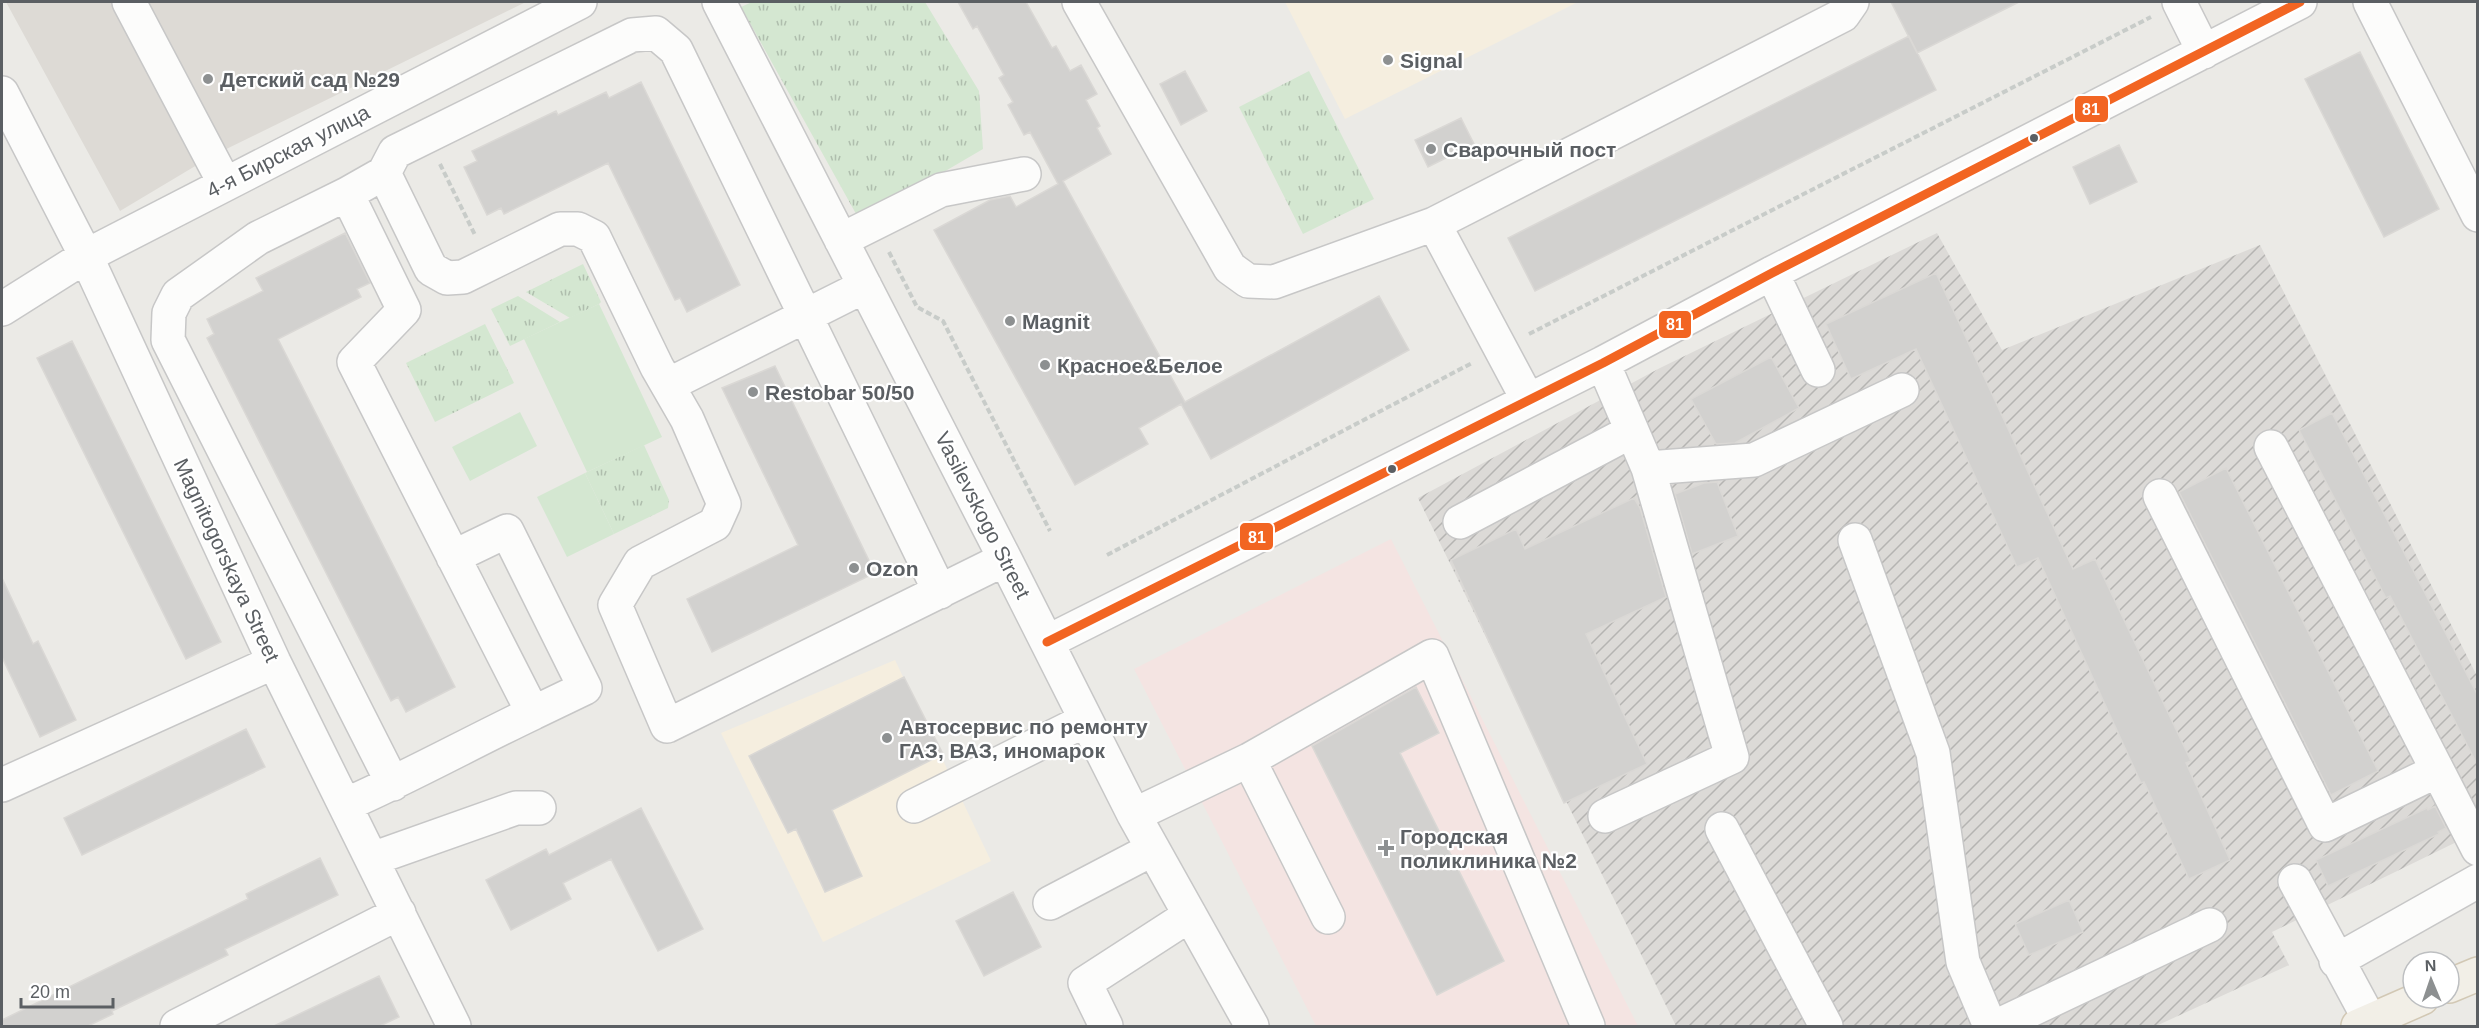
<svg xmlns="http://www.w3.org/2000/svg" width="2479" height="1028" font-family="Helvetica,sans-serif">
  <defs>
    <pattern id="industrial-furrows" width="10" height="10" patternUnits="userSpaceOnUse" patternTransform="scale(1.5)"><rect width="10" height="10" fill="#dcdad7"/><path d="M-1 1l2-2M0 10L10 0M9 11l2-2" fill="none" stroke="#b5b4b2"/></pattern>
    <pattern id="grass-tufts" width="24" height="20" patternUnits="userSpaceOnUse" patternTransform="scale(1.5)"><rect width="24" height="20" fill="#d4e7d1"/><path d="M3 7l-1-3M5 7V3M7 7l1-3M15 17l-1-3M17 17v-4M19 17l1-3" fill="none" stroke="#afbead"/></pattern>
  </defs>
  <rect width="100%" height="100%" fill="#ebeae6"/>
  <!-- commercial -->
  <path fill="#f5eedf" d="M1285,2H1578L1345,119Z
    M895,660L991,861L823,942L721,733Z"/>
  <!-- industrial -->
  <path fill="url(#industrial-furrows)" d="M1937,233L2002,350L2260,245L2477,676V832L2272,932L2289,965L2156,1026H1676L1418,498L1660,368Z"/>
  <!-- education -->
  <path fill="#dddad5" d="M6,2H526L212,156L120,211Z"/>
  <!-- medical -->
  <path fill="#f4e4e2" d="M1391,539L1638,1026H1316L1134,669Z"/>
  <!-- grass -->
  <path fill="url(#grass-tufts)" d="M752,2H925L979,91L983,149L860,221L741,7Z
    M1309,71L1374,199L1303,234L1239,107Z
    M583,264L601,302L599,304L570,318L526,292Z
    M518,296L560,322L510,346L491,309Z
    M485,324L514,383L435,422L406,363Z
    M644,445L669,500L668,508L614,534L585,473Z"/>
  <!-- garden -->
  <path fill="#d4e7d1" d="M599,304L662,437L587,472L524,339Z
    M520,412L537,446L470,481L452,447Z
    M585,473L614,534L567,557L537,497Z"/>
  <!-- building -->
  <path fill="#d2d1cf" stroke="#dad8d5" stroke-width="1.5" d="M958,2H1026L1052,48L1056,46L1070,71L1081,65L1097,94L1086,100L1100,126L1097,128L1111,154L1063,181L1185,402L1379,296L1409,350L1211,459L1181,404L1139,428L1148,444L1075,485L934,230L990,200L1010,196L1016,207L1058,184L1030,132L1024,135L1008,105L1013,102L999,78L1004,75L977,26L973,29Z
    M1891,2H2019L1917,53Z
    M1909,36L1936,90L1535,291L1508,238Z
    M2360,52L2439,209L2384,237L2305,79Z
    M1185,71L1207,111L1181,125L1160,84Z
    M641,82L740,285L687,312L680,298L675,300L608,163L504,214L501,208L487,215L464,167L477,161L472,151L556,111L558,115L606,92L609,98Z
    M1461,118L1474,144L1428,167L1415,140Z
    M2119,145L2137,182L2090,204L2073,167Z
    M345,233L370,283L357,289L361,297L278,339L455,687L406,712L398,697L391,701L207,338L214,334L207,319L263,291L256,278Z
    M1936,273L2073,569L2095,559L2191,761L2186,763L2230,860L2189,879L2144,782L2141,783L2038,558L2017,567L1916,349L1851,379L1826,324Z
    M72,341L221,642L186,659L37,358Z
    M1771,357L1799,408L1735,443L1716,444L1691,399Z
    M775,366L875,573L712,652L687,599L798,545L722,388Z
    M2332,413L2478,696V766L2390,596L2386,598L2299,430Z
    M2226,468L2378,771L2331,795L2179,492Z
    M1717,482L1738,536L1692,554L1675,494L1704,483Z
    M1634,498L1640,508L1666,597L1586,634L1647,764L1564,803L1451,560L1516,529L1525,549Z
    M2,578L33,644L38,641L76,720L40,737L2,657Z
    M904,677L943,754L832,810L862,876L825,892L796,829L788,833L749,756Z
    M1416,687L1439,733L1400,753L1504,961L1437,995L1312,746Z
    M246,729L265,767L82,855L64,818Z
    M2435,806L2446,828L2438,832L2439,834L2328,886L2316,860L2427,808L2428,810Z
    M641,808L703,929L658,951L611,859L563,883L571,899L511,930L486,880L546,849L549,855Z
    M320,858L338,895L225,949L228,955L112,1011L113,1014L88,1026H2V1020L248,899L246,894Z
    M1013,892L1041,947L984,976L956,921Z
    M2069,900L2083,932L2029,955L2015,924Z
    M379,976L399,1017L380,1026H274Z"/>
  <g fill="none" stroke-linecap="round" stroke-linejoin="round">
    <!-- minor casing -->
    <g stroke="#c7c7c7" stroke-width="36">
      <path id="minor" d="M129,2L225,184
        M719,2L1005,559L1134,815L1252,1026
        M1079,2L1230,268L1248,281L1274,282L1434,224L1843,15L1852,2
        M2179,2L2204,52
        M2370,2L2478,215
        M2,93L86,256L274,662L454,1026
        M384,173L431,269L447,278L463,277L560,229H578L594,237L657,367L687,419L724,504L715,524L640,563L615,605L667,726L1005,559
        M347,194L258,238L178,295L169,313L168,340L393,784
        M1434,224L1528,400
        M841,240L941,190L1024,174
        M1772,273L1818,370
        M2,309L86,256L580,2
        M1603,363L1648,468L1732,757L1605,816
        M668,385L865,286
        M2271,447L2478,849
        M1648,468L1754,460L1902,390
        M2160,496L2325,825L2437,771
        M1460,522L1632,431
        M1855,540L1933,753L1963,962L1990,1026
        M453,557L507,531L585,688L533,713
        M1047,642L1603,363L1772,273L2300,2
        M1249,760L1328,917
        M2,785L274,662
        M345,805C409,777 470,743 533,713L354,362L404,310L347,194L384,173L395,152L632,35L656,33L676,50L940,592
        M914,806L1086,720
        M1134,815L1249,760L1432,656L1588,1026
        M1722,829L1826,1026
        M372,859L516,808H539
        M2295,881L2373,1026
        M1050,903L1153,849
        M2336,961L2478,881
        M177,1026L399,913
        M1106,1026L1085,983L1190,915
        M1997,1026L2210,925"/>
    </g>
    <!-- major casing -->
    <g stroke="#d2c8b4" stroke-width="36">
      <path id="major" d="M2449,986L2478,974
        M2358,1026L2422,998"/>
    </g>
    <!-- path -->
    <path stroke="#c8ccc9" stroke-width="4" stroke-dasharray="6 3" stroke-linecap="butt" d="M440,164L475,235
      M889,252L917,307L943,321L1050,531
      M1529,334L2151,17
      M1107,555L1472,363"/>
    <!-- minor -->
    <use href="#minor" stroke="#fcfcfb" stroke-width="33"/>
    <!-- major -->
    <use href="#major" stroke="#f2efe7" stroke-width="33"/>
    <!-- bus-1 casing -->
    <g stroke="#fff" stroke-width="14">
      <path id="bus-1" d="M1047,642L1603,363L1772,273L2300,2"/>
    </g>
    <!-- bus-1 -->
    <use href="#bus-1" stroke="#f26522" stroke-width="9"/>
  </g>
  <!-- markers -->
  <g fill="#8d9091" stroke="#fff" stroke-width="2">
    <circle cx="1388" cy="60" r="6"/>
    <circle cx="208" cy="79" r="6"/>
    <circle cx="1431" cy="149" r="6"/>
    <circle cx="1010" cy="321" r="6"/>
    <circle cx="1045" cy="365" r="6"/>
    <circle cx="753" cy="392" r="6"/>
    <circle cx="854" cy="568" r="6"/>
    <circle cx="887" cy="738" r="6"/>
    <path d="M1383 839h6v6h6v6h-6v6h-6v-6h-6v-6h6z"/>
  </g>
  <g fill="#5b5f63" stroke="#fff" stroke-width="2">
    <circle cx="2034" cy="138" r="5"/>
    <circle cx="1392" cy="469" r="5"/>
  </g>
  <g text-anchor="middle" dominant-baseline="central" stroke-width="4.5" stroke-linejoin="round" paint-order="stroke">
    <!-- poi labels -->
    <g font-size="21" font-weight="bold" fill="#5b5f63" stroke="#fff" text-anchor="start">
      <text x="1400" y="60">Signal</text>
      <text x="220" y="79">Детский сад №29</text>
      <text x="1443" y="149">Сварочный пост</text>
      <text x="1022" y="321">Magnit</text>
      <text x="1057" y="365">Красное&amp;Белое</text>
      <text x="765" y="392">Restobar 50/50</text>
      <text x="866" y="568">Ozon</text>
      <text x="899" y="726">Автосервис по ремонту<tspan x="899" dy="24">ГАЗ, ВАЗ, иномарок</tspan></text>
      <text x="1400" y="836">Городская<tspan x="1400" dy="24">поликлиника №2</tspan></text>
    </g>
    <!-- street labels -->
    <g font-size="21" fill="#5b5f63" stroke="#fff">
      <text transform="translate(288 151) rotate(-27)">4-я Бирская улица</text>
      <text transform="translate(983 515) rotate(63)">Vasilevskogo Street</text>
      <text transform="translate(227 560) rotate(65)">Magnitogorskaya Street</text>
    </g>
  </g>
  <g stroke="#fff" stroke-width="2">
    <rect x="2074" y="95" width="35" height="28" rx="6" fill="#f26522"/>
    <rect x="1658" y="310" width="34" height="29" rx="6" fill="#f26522"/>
    <rect x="1239" y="522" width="35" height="29" rx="6" fill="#f26522"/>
  </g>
  <g font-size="16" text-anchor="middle" font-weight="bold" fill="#fff">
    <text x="2091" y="115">81</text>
    <text x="1675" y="330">81</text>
    <text x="1257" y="543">81</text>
  </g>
  <!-- border -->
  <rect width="2479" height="1028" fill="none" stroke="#5b5f63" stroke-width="6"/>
  <!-- north arrow -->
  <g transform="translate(2431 980) rotate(358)"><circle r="28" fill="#ffffff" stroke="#bdbfc1" stroke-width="1.5"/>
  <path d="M0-4.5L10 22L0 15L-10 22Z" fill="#8d9091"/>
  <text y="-9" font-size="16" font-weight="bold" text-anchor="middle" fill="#5b5f63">N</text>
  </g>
  <!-- scale -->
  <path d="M21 998v9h92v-9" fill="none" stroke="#5b5f63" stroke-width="3"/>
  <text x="30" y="998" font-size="18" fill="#5b5f63" stroke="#ffffff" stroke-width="4.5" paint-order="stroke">20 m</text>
</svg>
